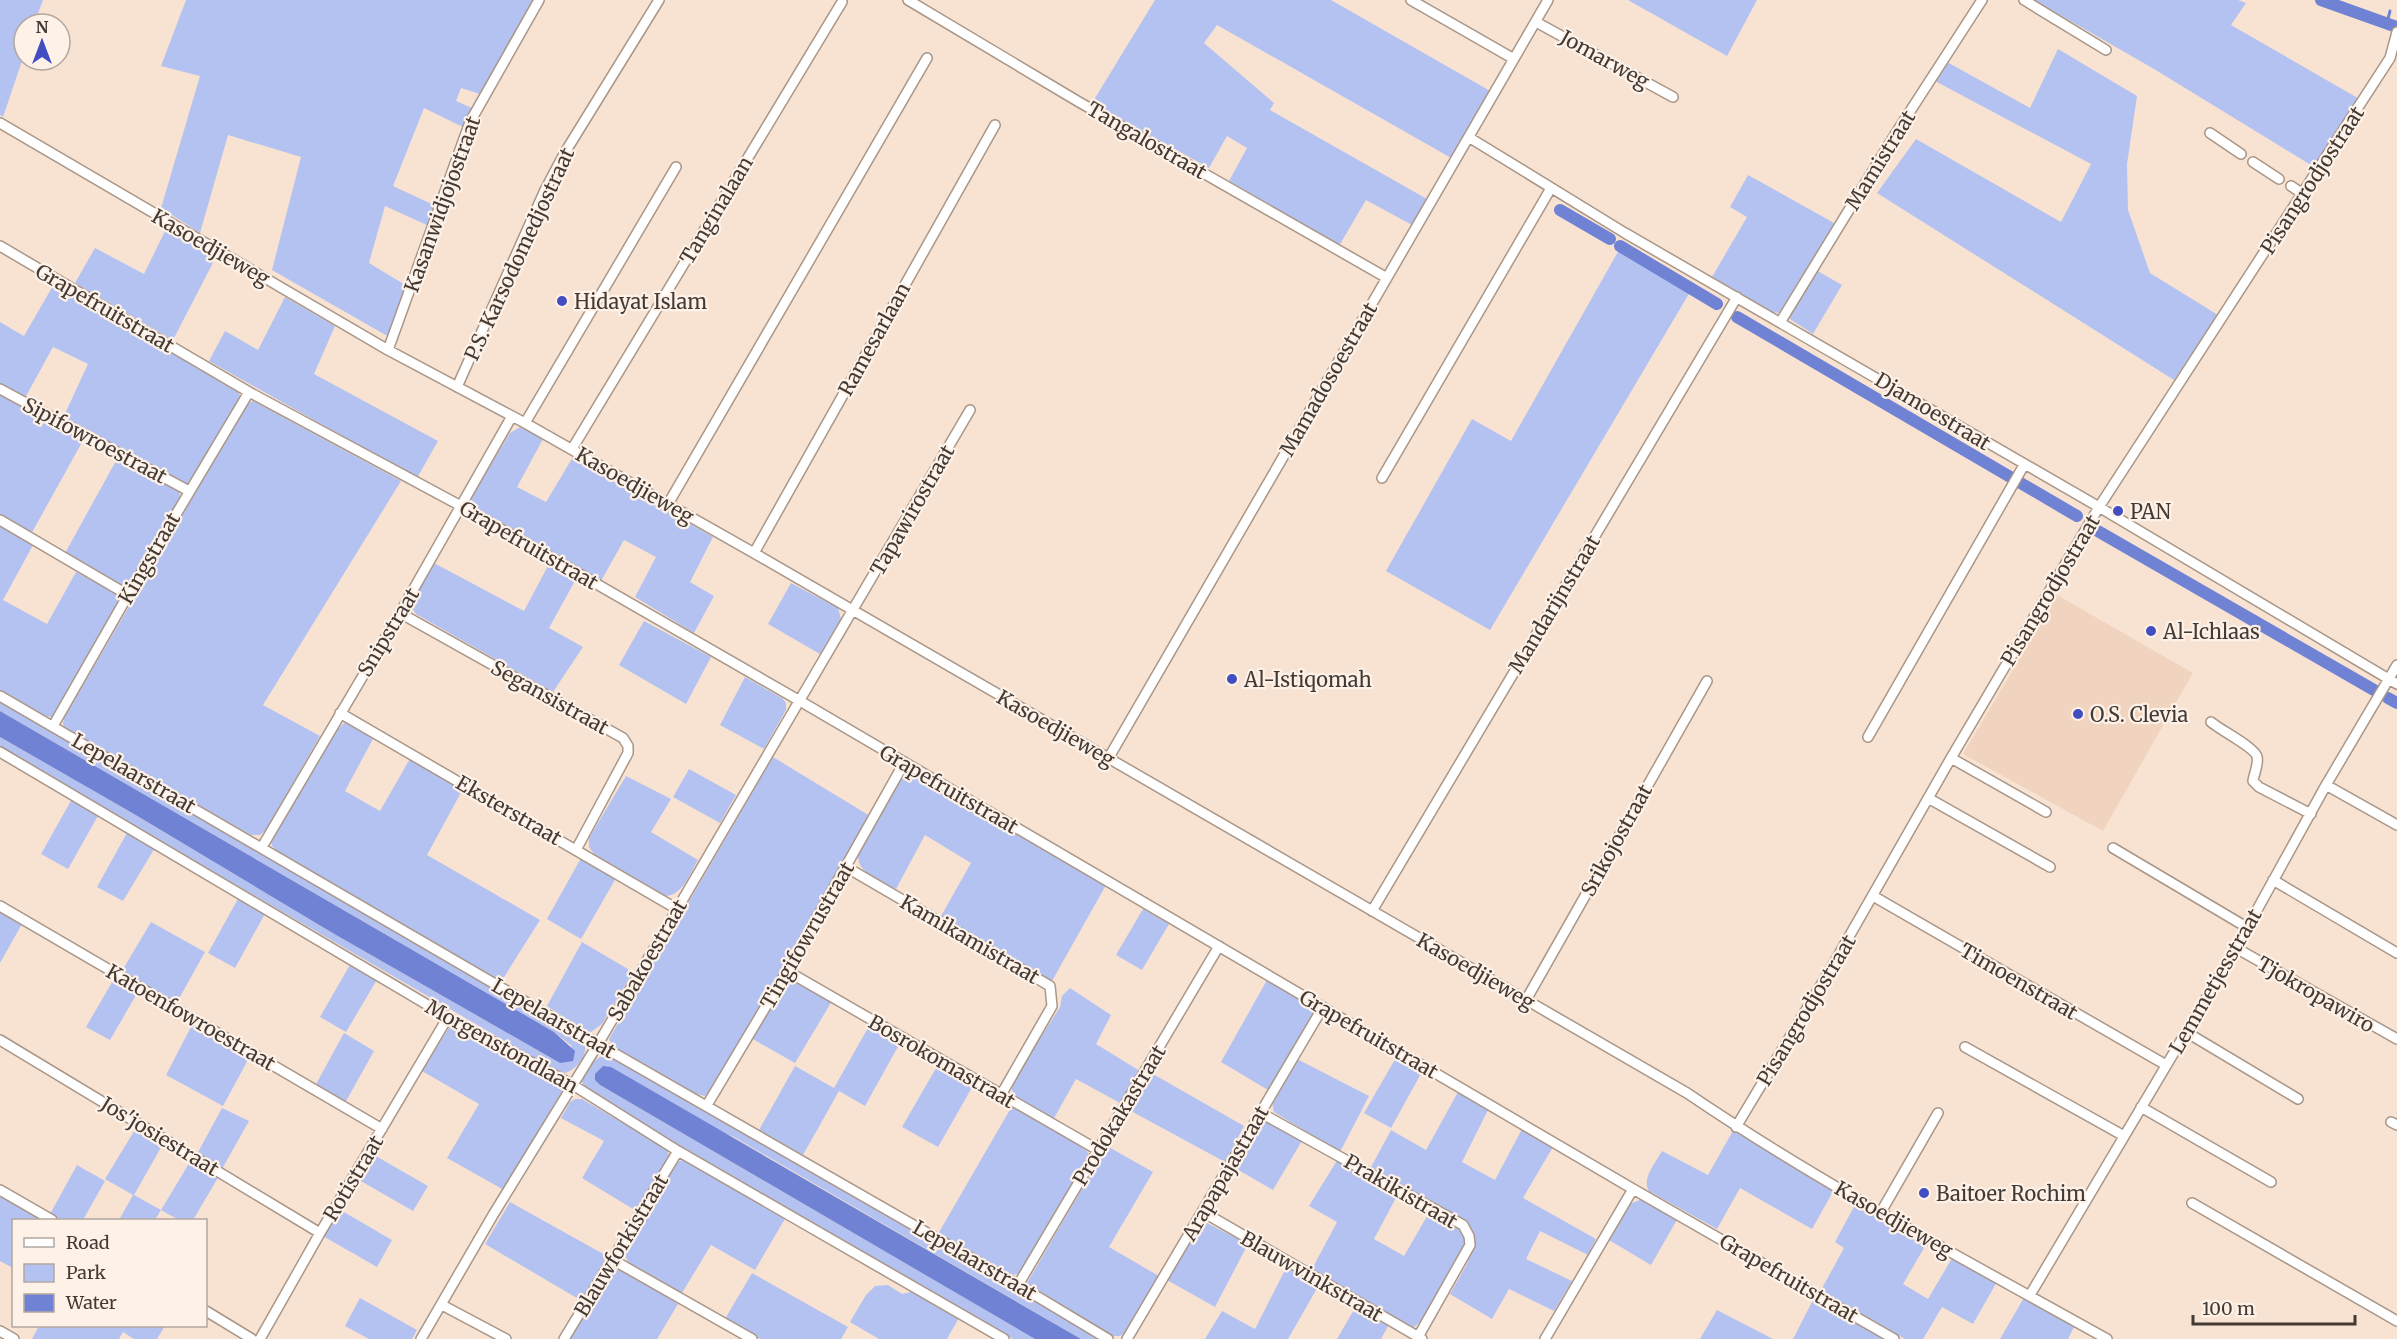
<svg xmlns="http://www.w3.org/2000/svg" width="2397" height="1339" font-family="Merriweather,serif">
  <rect width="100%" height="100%" fill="#f8e3d3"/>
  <!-- built -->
  <path fill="#f0d4c0" d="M2057,595L2193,673L2103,831L1963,754Z"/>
  <!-- green -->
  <path fill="#b4c2f2" d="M0,0H43L34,24H24V55L3,117L0,115Z
    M186,0H534L480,94L461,88L456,101L472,108L463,127L424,108L393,186L436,206L429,226L385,206L369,263L407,286L389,337L272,270L301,157L228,135L200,233L161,208L200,76L161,66Z
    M1155,0H1331L1492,92L1453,159L1217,25L1204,43L1274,103L1270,110L1427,199L1412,225L1366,200L1339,246L1229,181L1247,148L1227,136L1209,168L1092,103Z
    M1628,0H1757L1727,56Z
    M2034,0H2238L2246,3L2231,25L2363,101L2319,170L2154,69Z
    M2058,49L2137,96L2127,164L2128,210L2150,273L2218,315L2174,380L1877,193L1916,139L2061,222L2091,164L1935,81L1947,62L2030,108Z
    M1748,175L1836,224L1783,311L1780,313L1770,312L1712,277L1747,217L1730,207Z
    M167,227L217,255L173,340L75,283L95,248L144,274Z
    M1619,250L1690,292L1490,630L1386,571L1472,419L1511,441Z
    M1816,270L1842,285L1813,334L1790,319L1791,313Z
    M54,284L238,392L241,398L189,483L183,484L63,418L88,364L53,347L25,398L0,385V322L24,336Z
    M285,297L335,326L314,374L438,441L417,478L209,361L225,331L258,350Z
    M0,391L85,437L30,536L0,519Z
    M253,401L401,481L263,705L320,736L266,830L260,835H251L65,730L63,724L64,718L247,404Z
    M520,427L543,439L517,487L546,502L573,457L713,537L690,582L714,596L694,633L635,597L656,557L624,540L601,581L475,507L471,498L510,433Z
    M122,458L179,490L181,501L133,582L127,587L121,588L64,555L117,459Z
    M0,526L33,545L3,600L47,624L76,572L114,592L119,598V605L59,710L52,717L43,716L0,691Z
    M434,563L524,611L549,564L576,579L549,628L583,647L553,692L416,614L411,607L413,598Z
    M791,583L838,608L841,619L820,654L768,624Z
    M644,621L711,657L686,704L619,665Z
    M745,677L782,698L786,703V710L764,749L720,725Z
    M0,699L571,1030C575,1034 580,1037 583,1041C591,1053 576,1070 565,1073L555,1070L0,748V737L134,814L336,935L560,1063L572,1046L554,1032L0,711Z
    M347,721L374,737L345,791L380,811L411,757L464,787L427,855L540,920L501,982L277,851L272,846L271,839C286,814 326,734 347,721Z
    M773,757L870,816L712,1090L705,1096L696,1094L613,1047L609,1039Z
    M689,769L736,795L720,823L673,797Z
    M914,774L1106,885L1052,981L941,916L971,863L925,835L896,889C880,880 857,874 858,854L900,778Z
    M626,776L671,799L651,832L698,860C690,873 683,895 666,896L594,854L589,847V838Z
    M72,799L99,814L68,869L41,854Z
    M128,831L156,846L123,901L97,887Z
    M581,858L616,878L581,939L547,919Z
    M239,897L266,912L235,968L208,953Z
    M1143,909L1169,924L1142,970L1116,955Z
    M0,910L22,924L0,963Z
    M151,922L205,952L176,1004L122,971Z
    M582,942L633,972L602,1024L591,1032L584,1030L547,1006Z
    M351,963L378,978L346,1032L320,1017Z
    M115,977L139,990L110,1040L86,1027Z
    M790,979L832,1001L795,1063L751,1038L784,982Z
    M1267,980L1305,1001L1313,1009V1017L1268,1090L1221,1062Z
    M1070,988L1111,1015L1096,1044L1140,1071L1120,1103L1076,1079L1053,1120C1037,1111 1012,1104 1011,1084L1060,1007L1062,996Z
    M455,1024L559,1082L562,1091L504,1190L447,1158L479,1104L422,1071L450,1026Z
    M192,1025L249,1058L223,1106L166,1075Z
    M869,1026L900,1043L865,1106L839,1091L803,1155L759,1130L795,1066L834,1088Z
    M344,1033L374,1051L345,1103L315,1086Z
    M605,1055L610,1056L1100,1339H1081L734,1137L595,1080L600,1085L1035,1339H1013L589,1093L582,1082C586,1071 593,1058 605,1055Z
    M1397,1056L1423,1070L1391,1128L1364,1113Z
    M1297,1059L1369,1096L1340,1152L1274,1112L1272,1102Z
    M939,1063L974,1084L938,1147L902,1127Z
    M1153,1074L1244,1126L1225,1162L1131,1111Z
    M1458,1092L1488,1110L1462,1162L1495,1180L1522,1129L1553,1147L1523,1198L1596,1239L1588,1255L1540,1231L1526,1259L1572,1281L1554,1311L1509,1289L1492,1319L1450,1294L1467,1264L1475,1240L1467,1223L1370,1169L1391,1130L1426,1150Z
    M575,1099H582L667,1149L669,1156L667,1163L638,1212L582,1178L604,1141L561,1118L570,1102Z
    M1012,1106L1079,1145L1088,1152L1089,1157L1021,1273L1008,1276L938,1234Z
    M222,1108L249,1121L222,1169L197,1154Z
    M1268,1121L1303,1139L1273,1190L1235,1168L1259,1123Z
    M136,1128L163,1144L134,1195L161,1210L191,1160L219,1176L193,1220H179L161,1210L155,1220H119L133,1195L105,1179Z
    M1734,1129L1835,1188L1812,1229L1740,1188L1717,1229L1649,1191C1641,1179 1656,1162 1662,1151L1708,1175Z
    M1107,1146L1153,1172L1109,1247L1159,1276L1128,1331L1120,1336H1111L1027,1283Z
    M374,1155L428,1186L413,1211L359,1180Z
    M686,1159L786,1217L755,1270L711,1245L682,1293L629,1263L626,1258V1250L677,1162Z
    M1338,1159L1398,1194L1374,1239L1404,1256L1430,1211C1447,1220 1464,1223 1466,1245L1424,1319L1414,1327L1406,1325L1312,1269L1337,1222L1309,1206Z
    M77,1165L105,1181L83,1220H61L50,1214Z
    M0,1195L43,1220H14L13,1268L0,1261Z
    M1642,1199L1678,1218L1651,1265L1609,1240L1630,1204Z
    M1857,1201L1928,1241L1903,1284L1928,1299L1954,1255L1998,1280L1973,1324L1942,1307L1923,1339H1905L1821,1290L1844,1248L1835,1242Z
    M510,1202L607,1256L582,1301L485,1244Z
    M337,1208L392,1240L377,1267L321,1235Z
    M1207,1223L1248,1244L1215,1307L1167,1280L1199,1226Z
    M1287,1266L1319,1285L1288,1339H1205L1222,1311L1255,1329Z
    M619,1270L626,1271L678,1304L657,1339H569L604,1278L611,1272Z
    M752,1273L848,1327L841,1339H760L725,1319Z
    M888,1285L902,1294L915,1291L960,1316L947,1339H879L850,1322L866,1295L875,1286Z
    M2025,1296L2075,1325L2068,1339H2000Z
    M360,1298L417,1330L412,1339H369L345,1326Z
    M1813,1300L1884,1339H1793Z
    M1355,1308L1388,1326L1381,1339H1337Z
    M1717,1310L1773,1339H1700Z
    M39,1326H165L157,1339H134L123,1332L119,1339H32Z"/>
  <!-- water -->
  <path fill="#7082d4" d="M0,711L554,1032L575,1051L573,1061L560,1063L336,935L134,814L0,737Z
    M603,1066L611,1067L1081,1339H1035L600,1085L595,1080V1074Z"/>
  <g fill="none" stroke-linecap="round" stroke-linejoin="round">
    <!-- stream -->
    <path stroke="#7082d4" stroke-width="3" d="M2387,23L2390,11"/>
    <!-- canal -->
    <path stroke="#7082d4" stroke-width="12" d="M2321,0L2397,27
      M1560,210L1610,239
      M1620,246L1717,304
      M1737,317L2077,516
      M2096,530L2374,690
      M2388,698L2397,703"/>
    <!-- minor casing -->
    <g stroke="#a99687" stroke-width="12">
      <path id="minor" d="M908,0L1079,102L1387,278
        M1411,0L1514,59
        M2024,0L2106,50
        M1536,22L1673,97
        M0,123L388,350L525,423L754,553L1687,1093C1821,1184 1966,1260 2107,1339
        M2210,133L2241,154
        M1470,138L1625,233L2099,507L2397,684
        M2253,162L2279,179
        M2291,186L2303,194
        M0,246L249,392L461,506L800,701L1633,1189L1894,1339
        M1781,321L1896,133L1982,0
        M388,350L470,122L539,0
        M457,387L545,190L564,154L659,0
        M0,389L189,491
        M525,423L676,167
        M572,449L842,2
        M1382,478L1551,188
        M668,504L927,58
        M0,520L128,595
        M754,553L995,125
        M400,613L623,738L628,746V753L577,848
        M0,696L598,1044L1018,1285L1108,1339
        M340,713L677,909
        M2211,722C2220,730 2256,748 2257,757C2259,763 2254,774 2253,781L2259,787L2311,814
        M53,726L128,595L249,392
        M1868,737L2024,465
        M0,752L448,1017L573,1085L678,1151L1004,1339
        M1951,758L2046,812
        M1108,759L1548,0
        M2326,785L2397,825
        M1928,798L2050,867
        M262,847L400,613L512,416
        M2113,848L2248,928
        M846,867L1050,986L1052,1006L1001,1095
        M2273,880L2397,953
        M1873,896L2166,1065
        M0,906L382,1129
        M1372,911L1737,297
        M2236,948L2397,1039
        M787,971L1098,1150
        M1526,1000L1707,681
        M2186,1032L2298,1099
        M0,1040L320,1233
        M1965,1047L2124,1136
        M707,1105L787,971L904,763
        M2141,1107L2271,1182
        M1261,1113L1463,1225L1469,1236L1470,1245L1418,1337
        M2391,1122L2397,1125
        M1736,1127L1830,970L1951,758L2099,507L2390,58L2397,32
        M0,1190L52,1220
        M2192,1203L2397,1321
        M1203,1212L1422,1339
        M1881,1212L1938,1113
        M613,1260L752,1339
        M1018,1285L1219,946
        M2030,1295L2236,948L2326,785L2397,665
        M442,1305L506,1339
        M206,1311L252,1339
        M0,1331L14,1339
        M260,1339L320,1233L448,1017
        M421,1339L493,1215L598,1044L970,410
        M564,1339L678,1151
        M1127,1339L1323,1007
        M1545,1339L1633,1189"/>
    </g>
    <!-- minor -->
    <use href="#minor" stroke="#fff" stroke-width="9"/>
  </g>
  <!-- markers -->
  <g fill="#414dc1" stroke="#fef2e8" stroke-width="2">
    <circle cx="562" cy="301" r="6"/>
    <circle cx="2118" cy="511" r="6"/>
    <circle cx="2151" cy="631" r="6"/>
    <circle cx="1232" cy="679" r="6"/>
    <circle cx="2078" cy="714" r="6"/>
    <circle cx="1924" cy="1193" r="6"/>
  </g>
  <g text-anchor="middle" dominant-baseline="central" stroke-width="4.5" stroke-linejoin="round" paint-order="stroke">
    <!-- street labels -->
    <g font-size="20" fill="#433a34" stroke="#fef2e8">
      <text transform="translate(1605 59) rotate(29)">Jomarweg</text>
      <text transform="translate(1147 140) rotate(30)">Tangalostraat</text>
      <text transform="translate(1880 160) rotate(-58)">Mamistraat</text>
      <text transform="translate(2312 180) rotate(-57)">Pisangrodjostraat</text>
      <text transform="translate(442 204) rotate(-70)">Kasanwidjojostraat</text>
      <text transform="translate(716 210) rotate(-59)">Tanginalaan</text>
      <text transform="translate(211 247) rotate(30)">Kasoedjieweg</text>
      <text transform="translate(519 254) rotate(-65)">P.S. Karsodomedjostraat</text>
      <text transform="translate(105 308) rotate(30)">Grapefruitstraat</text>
      <text transform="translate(874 339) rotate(-61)">Ramesarlaan</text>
      <text transform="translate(1328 379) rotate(-60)">Mamadosoestraat</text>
      <text transform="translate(1933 411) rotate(31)">Djamoestraat</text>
      <text transform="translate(95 440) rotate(28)">Sipifowroestraat</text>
      <text transform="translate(635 485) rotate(30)">Kasoedjieweg</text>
      <text transform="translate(912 510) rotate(-60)">Tapawirostraat</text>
      <text transform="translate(529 545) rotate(30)">Grapefruitstraat</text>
      <text transform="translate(149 558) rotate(-60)">Kingstraat</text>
      <text transform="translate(2050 590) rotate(-59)">Pisangrodjostraat</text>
      <text transform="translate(1554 604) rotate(-59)">Mandarijnstraat</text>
      <text transform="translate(388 632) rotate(-59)">Snipstraat</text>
      <text transform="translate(550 697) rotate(29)">Segansistraat</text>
      <text transform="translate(1056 728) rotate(30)">Kasoedjieweg</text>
      <text transform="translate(134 773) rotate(30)">Lepelaarstraat</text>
      <text transform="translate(949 789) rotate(30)">Grapefruitstraat</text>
      <text transform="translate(509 810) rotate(30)">Eksterstraat</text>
      <text transform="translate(1616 840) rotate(-61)">Srikojostraat</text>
      <text transform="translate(807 935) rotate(-60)">Tingifowrustraat</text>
      <text transform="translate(970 939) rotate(30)">Kamikamistraat</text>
      <text transform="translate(647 960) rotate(-60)">Sabakoestraat</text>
      <text transform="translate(1476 971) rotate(30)">Kasoedjieweg</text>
      <text transform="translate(2019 981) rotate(30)">Timoenstraat</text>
      <text transform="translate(2215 981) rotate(-60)">Lemmetjesstraat</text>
      <text transform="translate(2316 994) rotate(30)">Tjokropawiro</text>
      <text transform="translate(1806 1010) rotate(-59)">Pisangrodjostraat</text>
      <text transform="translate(191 1017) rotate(30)">Katoenfowroestraat</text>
      <text transform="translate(554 1018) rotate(30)">Lepelaarstraat</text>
      <text transform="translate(1369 1034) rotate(30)">Grapefruitstraat</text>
      <text transform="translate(502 1046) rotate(29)">Morgenstondlaan</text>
      <text transform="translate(942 1061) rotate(30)">Bosrokomastraat</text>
      <text transform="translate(1119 1115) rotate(-59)">Prodokakastraat</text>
      <text transform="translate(160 1136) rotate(31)">Jos'josiestraat</text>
      <text transform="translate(1225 1173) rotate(-60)">Arapapajastraat</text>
      <text transform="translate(353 1178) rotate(-59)">Rotistraat</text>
      <text transform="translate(1401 1191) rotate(30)">Prakikistraat</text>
      <text transform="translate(1894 1219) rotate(30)">Kasoedjieweg</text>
      <text transform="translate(621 1245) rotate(-59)">Blauwforkistraat</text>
      <text transform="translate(975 1260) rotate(30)">Lepelaarstraat</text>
      <text transform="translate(1312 1276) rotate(30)">Blauwvinkstraat</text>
      <text transform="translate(1789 1278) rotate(30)">Grapefruitstraat</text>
    </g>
    <!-- poi labels -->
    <g font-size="20" fill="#433a34" stroke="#fef2e8" text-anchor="start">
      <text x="574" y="301">Hidayat Islam</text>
      <text x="2130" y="511">PAN</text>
      <text x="2163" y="631">Al-Ichlaas</text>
      <text x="1244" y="679">Al-Istiqomah</text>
      <text x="2090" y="714">O.S. Clevia</text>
      <text x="1936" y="1193">Baitoer Rochim</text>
    </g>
  </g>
  <!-- legend -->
  <rect x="12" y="1219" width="195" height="108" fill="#fef2e8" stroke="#b3a8a0" stroke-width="1.5"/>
  <rect x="24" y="1238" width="30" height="9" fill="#ffffff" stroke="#b3a8a0" stroke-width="1.5"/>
  <text x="66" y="1249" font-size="18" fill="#433a34">Road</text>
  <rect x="24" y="1264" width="30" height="18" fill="#b4c2f2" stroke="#b3a8a0" stroke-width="1.5"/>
  <text x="66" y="1279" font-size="18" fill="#433a34">Park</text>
  <rect x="24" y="1294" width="30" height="18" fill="#7082d4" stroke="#b3a8a0" stroke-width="1.5"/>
  <text x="66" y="1309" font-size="18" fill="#433a34">Water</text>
  <!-- north arrow -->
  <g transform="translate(42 42)"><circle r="28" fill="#fef2e8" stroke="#b3a8a0" stroke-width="1.5"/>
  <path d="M0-4.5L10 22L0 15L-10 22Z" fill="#414dc1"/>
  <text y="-9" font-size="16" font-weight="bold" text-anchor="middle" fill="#433a34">N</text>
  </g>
  <!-- scale -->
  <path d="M2193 1315v9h162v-9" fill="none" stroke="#433a34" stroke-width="3"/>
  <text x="2202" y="1315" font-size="18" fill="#433a34" stroke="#fef2e8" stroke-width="4.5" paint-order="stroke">100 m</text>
</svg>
